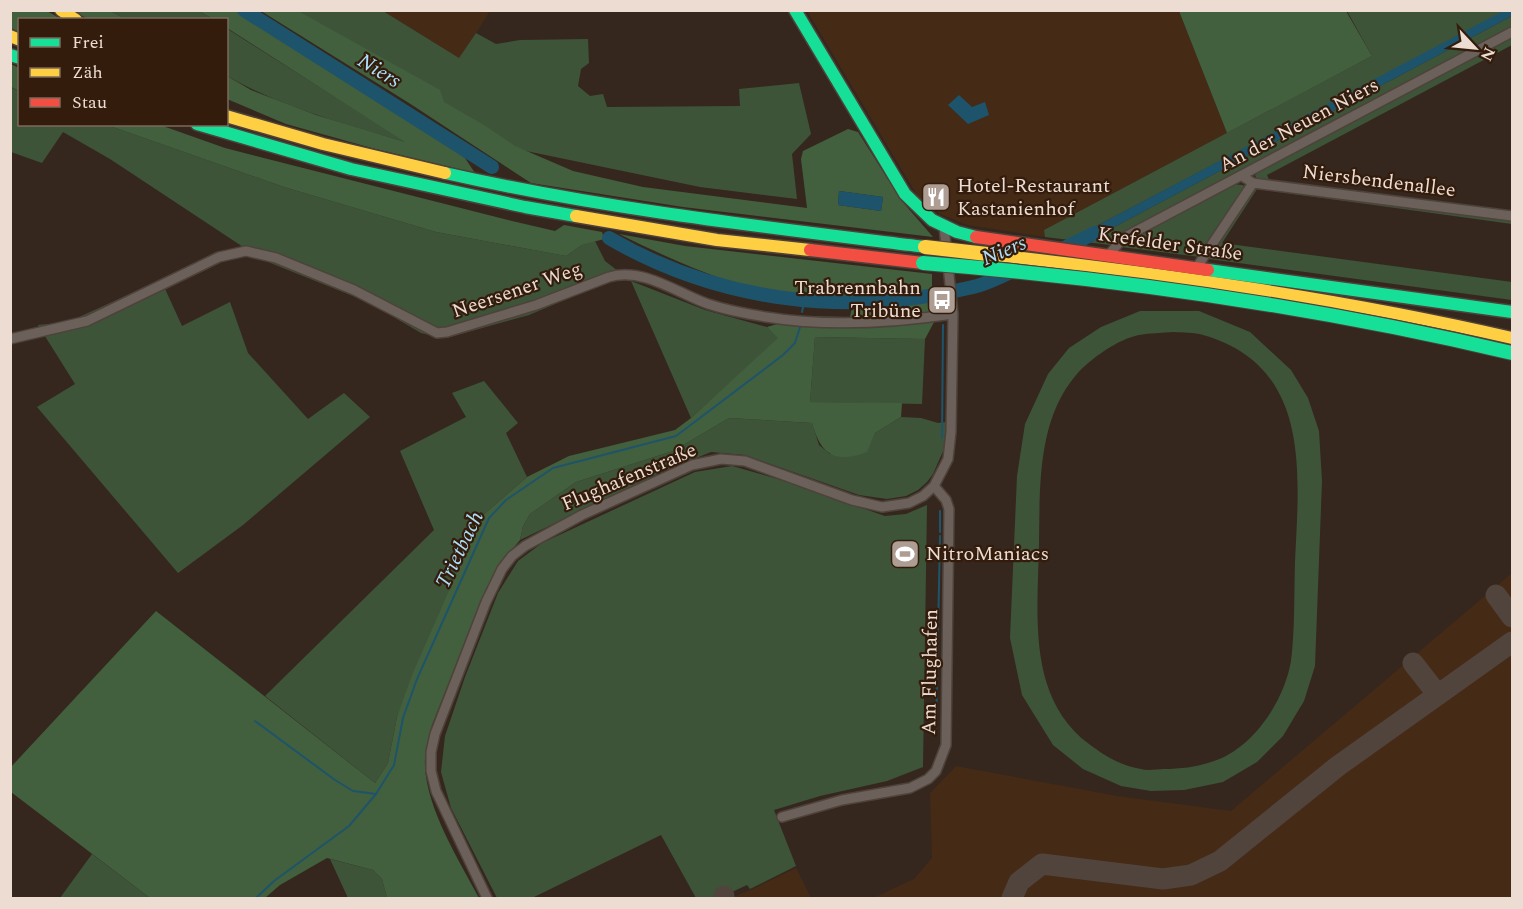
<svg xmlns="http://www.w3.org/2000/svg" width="1523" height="909" font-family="Spectral,serif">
  <rect width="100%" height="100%" fill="#35271e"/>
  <!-- built -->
  <path fill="#452a16" d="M383,11H490L460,59Z
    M807,11H1179L1227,133L1044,230L1045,237L967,225L940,214L918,197Z
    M1512,573V898H873L914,879L932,858L930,793L956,766L1117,796L1231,811Z
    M796,868L811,898H731L757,887Z"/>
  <!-- green -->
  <path fill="#3d5439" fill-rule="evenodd" d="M110,11H199L213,19H126Z
    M295,11H383L459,58L476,33L496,44L520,40L588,39L589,63L581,69L578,86L590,96L603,94L607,107L740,106L739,89L799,83L811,134L792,154L797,199L700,187L507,147Z
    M1347,11H1505L1070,240L1045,237L1044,230L1372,56Z
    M1512,16V29L1122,235L1110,245L1086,242Z
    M226,28L408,143C346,124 283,108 227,76Z
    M1512,35V45L1267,175L1270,182L1257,180L1255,175L1260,169Z
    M10,87L19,91L20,124L107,125L284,187L436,232L566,256L582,245L595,241L605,261L631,281L705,310L767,327L779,338L691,418L631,281L614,279L529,315L450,337L442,338L421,333L368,302L263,260L110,159L63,132L42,163L11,152Z
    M1231,184L1243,185L1245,188L1200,257L1121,247L1135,234Z
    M1258,187L1512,221V224L1257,189L1222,243L1512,282V300L1209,259V255L1253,189Z
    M161,280L182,326L230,302L248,353L308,419L344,393L370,417L243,525L178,573L37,407L75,384L38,325L68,322Z
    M1140,311H1199L1250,332L1291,370L1308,398L1319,431L1322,481L1315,666L1304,701L1283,736L1257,762L1223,782L1184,790L1151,791L1121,786L1083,769L1053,745L1022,695L1010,638L1017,476L1025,424L1048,374L1069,348L1101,327ZM1174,332C1183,333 1194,332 1203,335C1312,366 1299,473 1295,562C1294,593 1295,630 1291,661C1284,702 1252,750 1211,762C1196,767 1180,769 1164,769C1157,769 1148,771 1141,769C1121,766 1105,756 1089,744C1026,697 1038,612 1039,543C1040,487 1037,421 1076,375C1090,359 1118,339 1139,335C1150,333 1162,333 1174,332Z
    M815,337L925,339L922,404L810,402Z
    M484,381L518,423L506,433L527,477L482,516L397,717L388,763L375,783L265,696L434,530L400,451L466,417L452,393Z
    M901,417L921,418L938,423L947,422L944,449L933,474L927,482L918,490L906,496L887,499L859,495L745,455L711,452L664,471L520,540L523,526L530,514L576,482L673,451L729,418L812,423L819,445L830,454L866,452L875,433Z
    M732,466L778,479L885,516L906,514L927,505L923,767L887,781L820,796L774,810L796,866L750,889L747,885L719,898H696L661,835L532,898H497L451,808L441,772L445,736L465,677L498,593L518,561L542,543L695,472Z
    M92,854L150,898H60Z
    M330,859L373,870L382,879L387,898H348Z"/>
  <!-- forest -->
  <path fill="#42603d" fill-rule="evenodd" d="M11,11H47L61,19L20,20L19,32L11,28Z
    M73,11H110L126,19H88Z
    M199,11H236L413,121L465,158L475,173L372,148L286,124L227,99V76L251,90L316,115L405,142L227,28L226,20L213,19Z
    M261,11H298L440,90L444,102L484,125L515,146L573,171L643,187L807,208L801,159L803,151L848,129L858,132L901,200L933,237L683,207L531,183L409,103ZM839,191L883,197L881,211L838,205Z
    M1179,11H1346L1372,56L1227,133Z
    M11,64L19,68V91L11,87Z
    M107,125H160L225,148L512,221L555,231L564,225L602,232L604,239L582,245L566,256L436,232L284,187Z
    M619,234L685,246L932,274V291C872,302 786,300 728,281C690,268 654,251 619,234Z
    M940,295V311L925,339L815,337L810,402L902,403L901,417L875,433L867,452C835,464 821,455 812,423L729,418L673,451L576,482L530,514L523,526L520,540L501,563L486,589L432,725C429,738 424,752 425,766C427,810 459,860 479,898H387L382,879L373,870L327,858L280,885L265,898H150L11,792L10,768L156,611L375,783L388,763L397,717L412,675L482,516L527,477L569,456L675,430L691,418L778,338L767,327L787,321L797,323L802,316L850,317L852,307Z"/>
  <!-- water -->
  <path fill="#1e546b" d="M1505,10L1512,11V16L1086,242L1070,240Z
    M959,95L972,107L985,102L989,115L968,124L948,105Z
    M839,191L883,197L881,211L838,205Z"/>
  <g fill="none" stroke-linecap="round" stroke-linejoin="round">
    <!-- stream -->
    <path stroke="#1e546b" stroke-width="2" d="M802,312L804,302
      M942,438L943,325
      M940,532V511
      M255,721L335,780L353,791L376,794
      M936,730L940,536
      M256,898L274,881L349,826L376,794L394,765L403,718L417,679L489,518L506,500L553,468L676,436L783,355L795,343L800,327"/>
    <!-- river -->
    <path stroke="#1e546b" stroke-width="14" d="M244,10L492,167
      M609,238C719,302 849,318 973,287C986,284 999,277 1011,272
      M1056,252L1095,233"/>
    <!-- taxiway -->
    <path stroke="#51443c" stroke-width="21" d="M1496,595L1512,617
      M1413,663L1438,695
      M724,896V898
      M1012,898L1019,882L1042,864L1163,879L1191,875L1220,861L1338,766L1512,642"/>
    <!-- street casing -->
    <g stroke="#4e423a" stroke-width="12">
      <path id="street" d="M1242,176L1253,183L1512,216
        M1108,256L1123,238L1512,32
        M1197,267L1253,183
        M10,339L87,321L219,257L246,251L276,258L354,290L437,333L447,332L536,305L609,277C643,267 677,293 708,304C726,310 747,314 766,317C827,327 893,323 953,314
        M782,817L842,800L910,788L928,779L936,771L946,745L949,509L946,500L934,486
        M487,898L436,791L431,771V752L435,734L486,602L502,569L512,556L525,546L582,515L692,465L721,459L745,461L852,500L882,507L909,503L923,496L934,486L948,459L951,432L953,314L944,226"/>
    </g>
    <!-- fast casing -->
    <g stroke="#4e423a" stroke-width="15">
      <path id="fast" d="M795,10L905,194L932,220L957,232L976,237
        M10,55L20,58
        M197,124L351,169L525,207L576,216
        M445,173C603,209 764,227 925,247
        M1208,270L1512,312"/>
    </g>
    <!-- slow casing -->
    <g stroke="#4e423a" stroke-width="15">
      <path id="slow" d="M61,10L76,20
        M10,36L20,40
        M226,116L323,144L445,173
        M576,216L717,240L810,250
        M987,254C1164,274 1339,298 1512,338"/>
    </g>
    <!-- jam casing -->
    <g stroke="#4e423a" stroke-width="15">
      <path id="jam" d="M976,237L1208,270
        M810,250L923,263"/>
    </g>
    <!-- street -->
    <use href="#street" stroke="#6b605a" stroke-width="9"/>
    <!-- fast -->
    <use href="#fast" stroke="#16e098" stroke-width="12"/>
    <!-- slow -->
    <use href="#slow" stroke="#ffcf43" stroke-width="12"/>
    <!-- jam -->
    <use href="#jam" stroke="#f24e42" stroke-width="12"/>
    <!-- fast-bridge casing -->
    <g stroke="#4e423a" stroke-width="16" stroke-linecap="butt">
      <path id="fast-bridge" d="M923,263C1121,279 1319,307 1512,353"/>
    </g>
    <!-- slow-bridge casing -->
    <g stroke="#4e423a" stroke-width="16" stroke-linecap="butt">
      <path id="slow-bridge" d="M925,247L987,254"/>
    </g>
    <!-- fast-bridge -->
    <use href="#fast-bridge" stroke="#16e098" stroke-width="14"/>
    <!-- slow-bridge -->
    <use href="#slow-bridge" stroke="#ffcf43" stroke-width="14"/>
  </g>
  <!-- icons -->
  <defs>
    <g id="restaurant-square" transform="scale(1.5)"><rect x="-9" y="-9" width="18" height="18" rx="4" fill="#ad9d93" stroke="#331c0c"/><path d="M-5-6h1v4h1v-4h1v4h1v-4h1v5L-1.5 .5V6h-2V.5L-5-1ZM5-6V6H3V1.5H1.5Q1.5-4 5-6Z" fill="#fff"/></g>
    <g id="bus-square" transform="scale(1.5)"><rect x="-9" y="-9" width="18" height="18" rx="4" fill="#ad9d93" stroke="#331c0c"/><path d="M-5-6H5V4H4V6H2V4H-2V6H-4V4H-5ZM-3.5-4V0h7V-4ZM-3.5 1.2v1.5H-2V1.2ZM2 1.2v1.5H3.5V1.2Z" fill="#fff"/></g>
    <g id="stadium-square" transform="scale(1.5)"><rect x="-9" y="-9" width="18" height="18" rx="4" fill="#ad9d93" stroke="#331c0c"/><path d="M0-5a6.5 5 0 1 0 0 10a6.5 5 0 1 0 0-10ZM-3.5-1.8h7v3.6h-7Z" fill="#fff"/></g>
  </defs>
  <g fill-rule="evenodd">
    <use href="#restaurant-square" x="936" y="197"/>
    <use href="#bus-square" x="942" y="300"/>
    <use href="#stadium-square" x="905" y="554"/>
  </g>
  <g text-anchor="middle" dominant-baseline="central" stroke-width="4.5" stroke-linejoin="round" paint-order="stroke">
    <!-- street labels -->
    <g font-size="20" fill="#eddcd2" stroke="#331c0c">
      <text transform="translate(1299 125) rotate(-28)">An der Neuen Niers</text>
      <text transform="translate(1379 181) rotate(7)">Niersbendenallee</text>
      <text transform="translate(1170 244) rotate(8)">Krefelder Straße</text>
      <text transform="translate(517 290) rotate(-19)">Neersener Weg</text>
      <text transform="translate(629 477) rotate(-23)">Flughafenstraße</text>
      <text transform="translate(930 672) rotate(-89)">Am Flughafen</text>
    </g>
    <!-- poi labels -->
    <g font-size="20" fill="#eddcd2" stroke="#331c0c" text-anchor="start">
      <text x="957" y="186">Hotel-Restaurant<tspan x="957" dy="23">Kastanienhof</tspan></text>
      <text x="921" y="288" text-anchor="end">Trabrennbahn<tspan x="921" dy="23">Tribüne</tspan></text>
      <text x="926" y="554">NitroManiacs</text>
    </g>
    <!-- water labels -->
    <g font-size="21" font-style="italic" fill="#aee0f9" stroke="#331c0c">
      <text transform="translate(379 71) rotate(32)">Niers</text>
      <text transform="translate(1004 251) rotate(-23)">Niers</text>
      <text transform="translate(460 550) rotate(-64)">Trietbach</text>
    </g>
  </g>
  <!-- border -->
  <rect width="1523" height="909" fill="none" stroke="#eddcd2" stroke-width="24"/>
  <!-- legend -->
  <rect x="18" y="18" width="210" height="108" fill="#331c0c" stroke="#7d695b" stroke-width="1.5"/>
  <rect x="30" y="38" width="30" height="9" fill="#16e098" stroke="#7d695b" stroke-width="1.5"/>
  <text x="72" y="48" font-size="18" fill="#eddcd2">Frei</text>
  <rect x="30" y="68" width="30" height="9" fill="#ffcf43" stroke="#7d695b" stroke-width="1.5"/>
  <text x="72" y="78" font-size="18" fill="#eddcd2">Zäh</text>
  <rect x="30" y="98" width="30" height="9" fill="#f24e42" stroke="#7d695b" stroke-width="1.5"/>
  <text x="72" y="108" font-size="18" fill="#eddcd2">Stau</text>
  <!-- north arrow -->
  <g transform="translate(1475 48) rotate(116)" stroke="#331c0c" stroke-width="4.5" paint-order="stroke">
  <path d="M0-4.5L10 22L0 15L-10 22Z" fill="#eddcd2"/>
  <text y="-9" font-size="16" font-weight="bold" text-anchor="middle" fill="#eddcd2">N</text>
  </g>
</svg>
